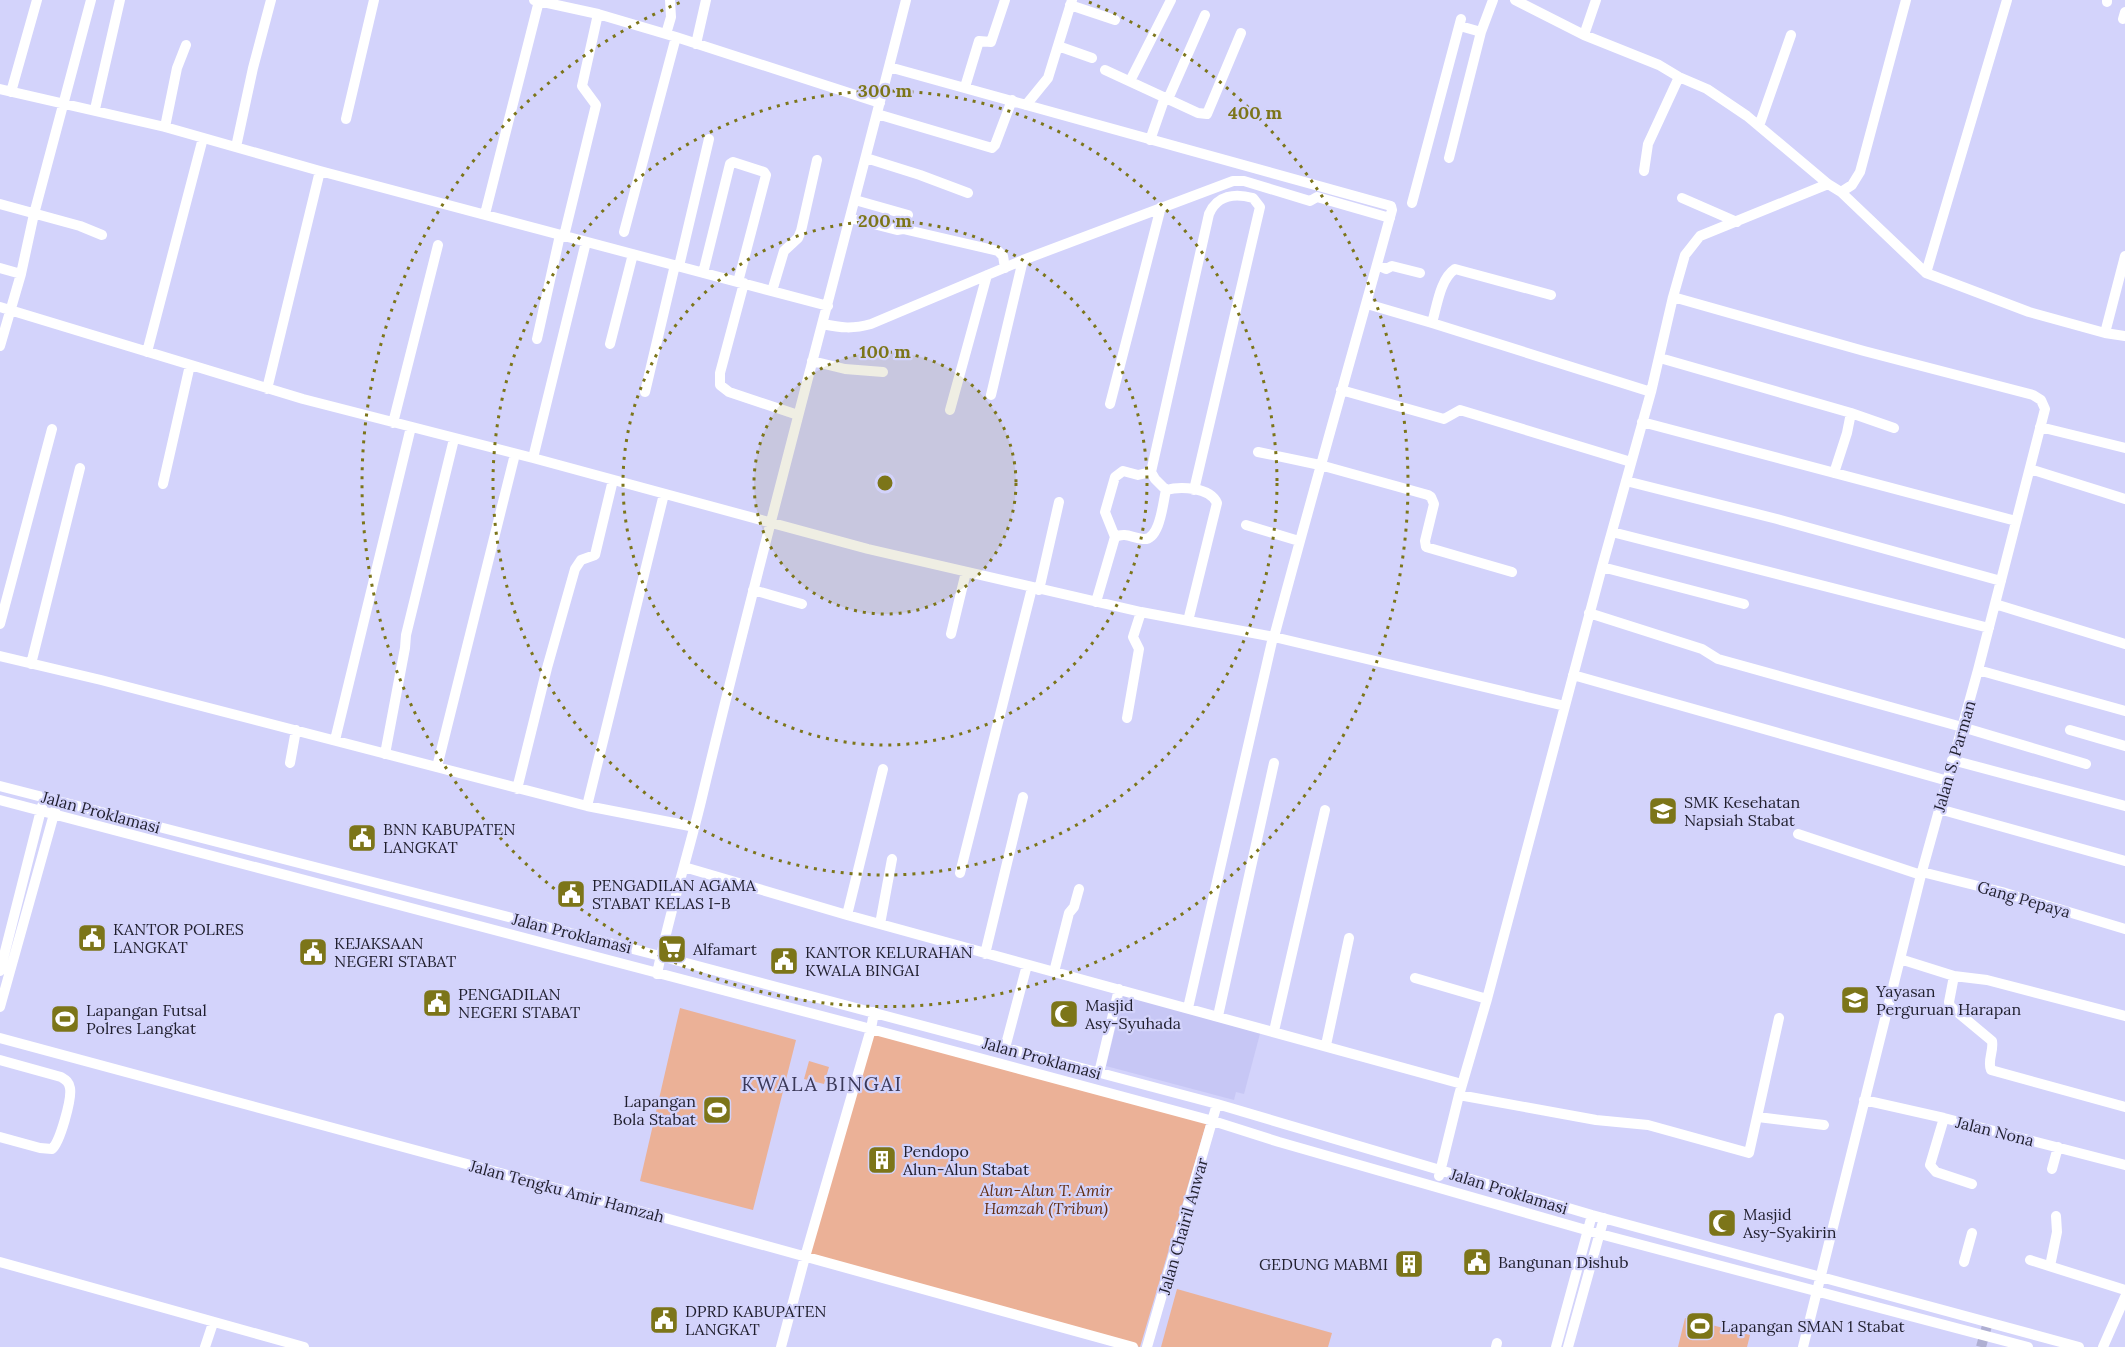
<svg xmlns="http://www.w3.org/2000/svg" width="2125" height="1347" font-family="Lora,serif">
  <rect width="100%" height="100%" fill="#d3d3fb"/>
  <!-- built -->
  <path fill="#c7c7f5" d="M1124,993L1261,1030L1244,1094L1236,1092L1234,1100L1106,1066Z"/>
  <!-- green -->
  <path fill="#ebb197" d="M680,1008L796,1040L753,1210L640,1181Z
    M873,1031L1207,1121L1140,1347L808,1255Z
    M809,1061L829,1067L824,1084L804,1079Z
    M1177,1289L1332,1333L1328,1347H1161Z
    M1685,1318L1750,1335L1747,1347H1678Z"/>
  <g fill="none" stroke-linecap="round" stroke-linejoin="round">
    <!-- minor-tunnel -->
    <path stroke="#afafd2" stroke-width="10" stroke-dasharray="10 5" stroke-linecap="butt" d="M1981,1347L1988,1322"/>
    <!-- minor -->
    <path stroke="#fff" stroke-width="10" d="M534,0L598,14L676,37L880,103
      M1515,0L1584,35L1659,65L1679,77L1707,89L1747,116L1828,184L1841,192L1926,273L2029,312L2105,333L2125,336
      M2107,2V0
      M1070,5L1115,20
      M2123,19L2125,12
      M1460,26L1481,32L1493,0
      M666,34L671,17L670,0
      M1584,35L1596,0
      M696,44L706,0
      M1058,46L1092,58
      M889,67L1391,206L1392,210C1353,352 1312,494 1274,637
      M1105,70L1198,113L1207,114L1241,33
      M1130,81L1171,0
      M965,87L979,41L991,42L1005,0
      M0,89L165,127L320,171L828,306
      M11,92L37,0
      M1168,99L1205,15
      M1026,105L1048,78L1072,0
      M95,109L120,0
      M877,114L992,148L995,145L1012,100
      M346,119L374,0
      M1759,126L1791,35
      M165,127L177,68L186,45
      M1150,140L1165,97
      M236,147L253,68L271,0
      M866,158L920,175L968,193
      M1449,158L1481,32
      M1644,171L1648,144L1679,77
      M1841,192L1852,185L1860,172L1906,0
      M1682,198L1737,222
      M855,200L908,215
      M1412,203L1461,19
      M0,204L80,226L102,235
      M485,214L539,1
      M850,218L897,230L903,229L998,251L1003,256L1005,268
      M624,232L676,37
      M564,236L596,105L582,86L598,14
      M1377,265L1386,269L1392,266L1420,273
      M679,266L709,139
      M0,268L21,274
      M703,273L730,164L733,162L764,172L766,175L738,282
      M1926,273L2007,0
      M744,283L720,373V385L729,392L798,415
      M772,291L784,251L798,238L801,231L817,160
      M1673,297L1864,351L2033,395L2041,400L2045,409L1978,670L1921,875L1803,1347
      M1367,304L1432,323L1651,392
      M0,307L303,399L533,458L868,549L1141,612L1274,637L1565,706
      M1432,323C1437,306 1440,279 1455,269L1551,295
      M823,324C841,328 853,329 871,324L1023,260L1233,181H1244L1310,201L1317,197L1390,218
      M2105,333L2125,256
      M537,339L560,235
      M610,344L633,254
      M0,346L21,274L34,214L91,0
      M147,352L203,138
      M1660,358L1851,413L1894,428
      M812,361L845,369L883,372
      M267,389L320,171
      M1341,390L1444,419L1460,410L1631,462
      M645,392L675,265
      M991,395L1023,260
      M1110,404L1161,207
      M950,410L987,275
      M1642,422L2016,521
      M393,423L438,245
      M2040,427L2125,448
      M1258,452L1320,465L1428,495L1431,497L1434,504L1425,541L1426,547L1512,572
      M533,458L586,242
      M2030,469L2125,499
      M1151,472L1209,214C1217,195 1235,193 1253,198L1260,207L1194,490
      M1834,473L1847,433L1851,413
      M1626,481L1777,519L2001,581
      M163,484L190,365
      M1246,525L1299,541
      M1612,532L1989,628
      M1115,537C1126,532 1132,538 1143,539C1160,541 1163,502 1166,490
      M1602,567L1744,604
      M753,590L802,604
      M1039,590L1059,502
      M1096,602L1115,537L1105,512L1115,477L1123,471L1138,475L1151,472L1155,479L1166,490C1180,486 1210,487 1217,503L1188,621
      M1995,604L2125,644
      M1589,613L1702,649L1718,659L1962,727L2086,764
      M0,624L52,429
      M951,634L966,572
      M0,656L101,680L587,806L695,827
      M31,664L80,468
      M1978,670L2125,711
      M1573,675L1948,781
      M1127,718L1139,649L1133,637L1141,612
      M2070,730L2125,746
      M335,740L411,427
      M385,754L405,648L406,635L454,439
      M1952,760L2125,806
      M290,763L296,730
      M437,767L515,454
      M0,786L660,956L1217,1104L1592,1215L2079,1347
      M517,789L547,668L575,569L581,560L595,555L613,480
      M0,800L871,1029L1213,1121L1279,1142L1600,1234L2028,1347
      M587,806L664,494
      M1939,809L2125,861
      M1798,834L1921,875
      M684,867L847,915L1462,1084
      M1922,872L2002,892L2125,929
      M960,873L1032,588
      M847,915L883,769
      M880,924L892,859
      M985,954L1023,797
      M1900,959L1954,976L1987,980L2125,1016
      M0,971L42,806
      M1054,972L1069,913L1074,907L1079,889
      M657,974C669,913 689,853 703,793C767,527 839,264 906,0
      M1954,976L1949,1002L1950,1006L1992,1041C1994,1051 1987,1061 1991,1070L2125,1107
      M1415,978L1487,999
      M0,1007L56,807
      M1188,1008L1273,637
      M1218,1016L1274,763
      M1274,1031L1325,810
      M0,1038L600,1200L1133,1347
      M1326,1045L1349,938
      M1005,1048L1027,965
      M0,1060L61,1077C66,1080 69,1082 70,1088C72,1099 60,1142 52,1149L40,1148L0,1137
      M1099,1073L1119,989
      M1459,1095L1596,1120L1648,1125L1749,1153L1779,1018
      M1864,1100L1944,1118L2125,1165
      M1758,1117L1824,1125
      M1944,1118L1930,1165L1936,1172L1972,1184
      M2052,1169L2058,1147
      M1439,1176L1459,1095L1487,999L1602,567L1651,392L1673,297L1685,255L1700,236L1828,184
      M2030,1260L2125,1290
      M0,1262L304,1347
      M1964,1262L1972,1233
      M2050,1266L2057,1232L2056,1216
      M205,1347L213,1323
      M781,1347L805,1257L871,1029L874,1012
      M1147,1347L1217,1104
      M1496,1347L1497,1343
      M1556,1347L1592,1215
      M1568,1347L1604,1218
      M2103,1347L2125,1297"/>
  </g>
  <!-- distance rings -->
  <circle cx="885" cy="483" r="131" fill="#7c7519" fill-opacity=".12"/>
  <g fill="none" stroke="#7c7519" stroke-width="3" stroke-dasharray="3 6">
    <circle cx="885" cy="483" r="131"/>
    <circle cx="885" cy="483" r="262"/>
    <circle cx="885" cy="483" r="392"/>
    <path d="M1089 2A523 523 0 1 1 681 2"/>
  </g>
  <!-- icons -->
  <defs>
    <g id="school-square" transform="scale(1.5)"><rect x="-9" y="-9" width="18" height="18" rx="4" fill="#7c7519" stroke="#d3d3fb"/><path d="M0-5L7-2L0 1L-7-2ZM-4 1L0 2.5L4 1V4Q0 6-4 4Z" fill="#fff"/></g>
    <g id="civic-square" transform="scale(1.5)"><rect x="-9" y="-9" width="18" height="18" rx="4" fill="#7c7519" stroke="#d3d3fb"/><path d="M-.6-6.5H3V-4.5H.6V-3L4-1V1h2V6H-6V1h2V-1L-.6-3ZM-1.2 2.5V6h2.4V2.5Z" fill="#fff"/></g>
    <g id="supermarket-square" transform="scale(1.5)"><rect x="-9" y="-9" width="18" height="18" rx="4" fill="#7c7519" stroke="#d3d3fb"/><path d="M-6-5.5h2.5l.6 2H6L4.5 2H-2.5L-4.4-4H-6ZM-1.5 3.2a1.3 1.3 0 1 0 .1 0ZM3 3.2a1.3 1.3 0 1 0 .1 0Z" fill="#fff"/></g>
    <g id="mosque-square" transform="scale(1.5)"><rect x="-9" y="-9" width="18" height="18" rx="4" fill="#7c7519" stroke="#d3d3fb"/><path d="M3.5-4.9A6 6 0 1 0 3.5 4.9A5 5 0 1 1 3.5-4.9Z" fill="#fff"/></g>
    <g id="stadium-square" transform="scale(1.5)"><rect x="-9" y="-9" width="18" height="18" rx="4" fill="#7c7519" stroke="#d3d3fb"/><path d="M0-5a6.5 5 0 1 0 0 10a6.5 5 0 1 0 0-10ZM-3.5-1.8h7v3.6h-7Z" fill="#fff"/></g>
    <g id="building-square" transform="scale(1.5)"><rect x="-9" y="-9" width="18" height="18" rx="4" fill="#7c7519" stroke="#d3d3fb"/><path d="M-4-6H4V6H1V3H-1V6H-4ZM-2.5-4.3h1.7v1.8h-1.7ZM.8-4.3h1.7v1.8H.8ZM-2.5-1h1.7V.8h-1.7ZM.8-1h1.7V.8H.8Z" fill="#fff"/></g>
  </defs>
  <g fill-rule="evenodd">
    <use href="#school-square" x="1663" y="811"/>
    <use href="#civic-square" x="362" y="838"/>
    <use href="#civic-square" x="571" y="894"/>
    <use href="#civic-square" x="92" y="938"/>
    <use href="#supermarket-square" x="672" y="949"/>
    <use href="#civic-square" x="313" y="952"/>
    <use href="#civic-square" x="784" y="961"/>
    <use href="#school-square" x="1855" y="1000"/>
    <use href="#civic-square" x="437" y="1003"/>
    <use href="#mosque-square" x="1064" y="1014"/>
    <use href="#stadium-square" x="65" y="1019"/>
    <use href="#stadium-square" x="717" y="1110"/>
    <use href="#building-square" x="882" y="1160"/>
    <use href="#mosque-square" x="1722" y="1223"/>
    <use href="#civic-square" x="1477" y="1262"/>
    <use href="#building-square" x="1409" y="1264"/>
    <use href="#civic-square" x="664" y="1320"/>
    <use href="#stadium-square" x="1700" y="1326"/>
  </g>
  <g text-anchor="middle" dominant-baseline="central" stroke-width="4.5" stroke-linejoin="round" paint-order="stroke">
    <!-- street labels -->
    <g font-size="16" fill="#201f2e" stroke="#d3d3fb">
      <text transform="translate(1954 756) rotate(-74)">Jalan S. Parman</text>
      <text transform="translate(101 812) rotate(15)">Jalan Proklamasi</text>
      <text transform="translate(2024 899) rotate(16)">Gang Pepaya</text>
      <text transform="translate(572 933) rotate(14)">Jalan Proklamasi</text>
      <text transform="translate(1042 1058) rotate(15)">Jalan Proklamasi</text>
      <text transform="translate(1995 1131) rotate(14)">Jalan Nona</text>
      <text transform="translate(567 1191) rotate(15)">Jalan Tengku Amir Hamzah</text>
      <text transform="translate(1509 1191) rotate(17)">Jalan Proklamasi</text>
      <text transform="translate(1183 1226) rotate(-74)">Jalan Chairil Anwar</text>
    </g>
    <!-- poi labels -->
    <g font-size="16" fill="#201f2e" stroke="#d3d3fb" text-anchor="start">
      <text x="1684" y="802">SMK Kesehatan<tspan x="1684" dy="18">Napsiah Stabat</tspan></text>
      <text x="383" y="829">BNN KABUPATEN<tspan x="383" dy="18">LANGKAT</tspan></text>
      <text x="592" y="885">PENGADILAN AGAMA<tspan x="592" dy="18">STABAT KELAS I-B</tspan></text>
      <text x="113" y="929">KANTOR POLRES<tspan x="113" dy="18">LANGKAT</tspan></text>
      <text x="334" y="943">KEJAKSAAN<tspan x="334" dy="18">NEGERI STABAT</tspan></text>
      <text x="693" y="949">Alfamart</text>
      <text x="805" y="952">KANTOR KELURAHAN<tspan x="805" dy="18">KWALA BINGAI</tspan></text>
      <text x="1876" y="991">Yayasan<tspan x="1876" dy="18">Perguruan Harapan</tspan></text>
      <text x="458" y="994">PENGADILAN<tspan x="458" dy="18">NEGERI STABAT</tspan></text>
      <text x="1085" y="1005">Masjid<tspan x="1085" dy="18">Asy-Syuhada</tspan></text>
      <text x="86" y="1010">Lapangan Futsal<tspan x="86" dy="18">Polres Langkat</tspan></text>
      <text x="696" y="1101" text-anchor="end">Lapangan<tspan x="696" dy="18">Bola Stabat</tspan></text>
      <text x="903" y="1151">Pendopo<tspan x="903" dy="18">Alun-Alun Stabat</tspan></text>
      <text x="1743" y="1214">Masjid<tspan x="1743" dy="18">Asy-Syakirin</tspan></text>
      <text x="1498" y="1262">Bangunan Dishub</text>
      <text x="1388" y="1264" text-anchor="end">GEDUNG MABMI</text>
      <text x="685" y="1311">DPRD KABUPATEN<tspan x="685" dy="18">LANGKAT</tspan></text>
      <text x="1721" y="1326">Lapangan SMAN 1 Stabat</text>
    </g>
    <!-- park labels -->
    <g font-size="16" font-style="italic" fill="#642e12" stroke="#d3d3fb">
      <text x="1046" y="1190">Alun-Alun T. Amir<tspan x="1046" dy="18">Hamzah (Tribun)</tspan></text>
    </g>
    <!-- quarter labels -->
    <g font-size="20" letter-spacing="1.5" fill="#3b3959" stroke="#d3d3fb">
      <text x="822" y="1083">KWALA BINGAI</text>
    </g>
  </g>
  <circle cx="885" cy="483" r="9" fill="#7c7519" stroke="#d3d3fb" stroke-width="3"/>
  <g font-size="18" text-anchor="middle" font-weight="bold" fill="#7c7519" stroke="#d3d3fb" stroke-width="4.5" stroke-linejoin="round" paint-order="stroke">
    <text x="885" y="97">300 m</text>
    <text x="1255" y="119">400 m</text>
    <text x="885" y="227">200 m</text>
    <text x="885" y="358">100 m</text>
  </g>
</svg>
